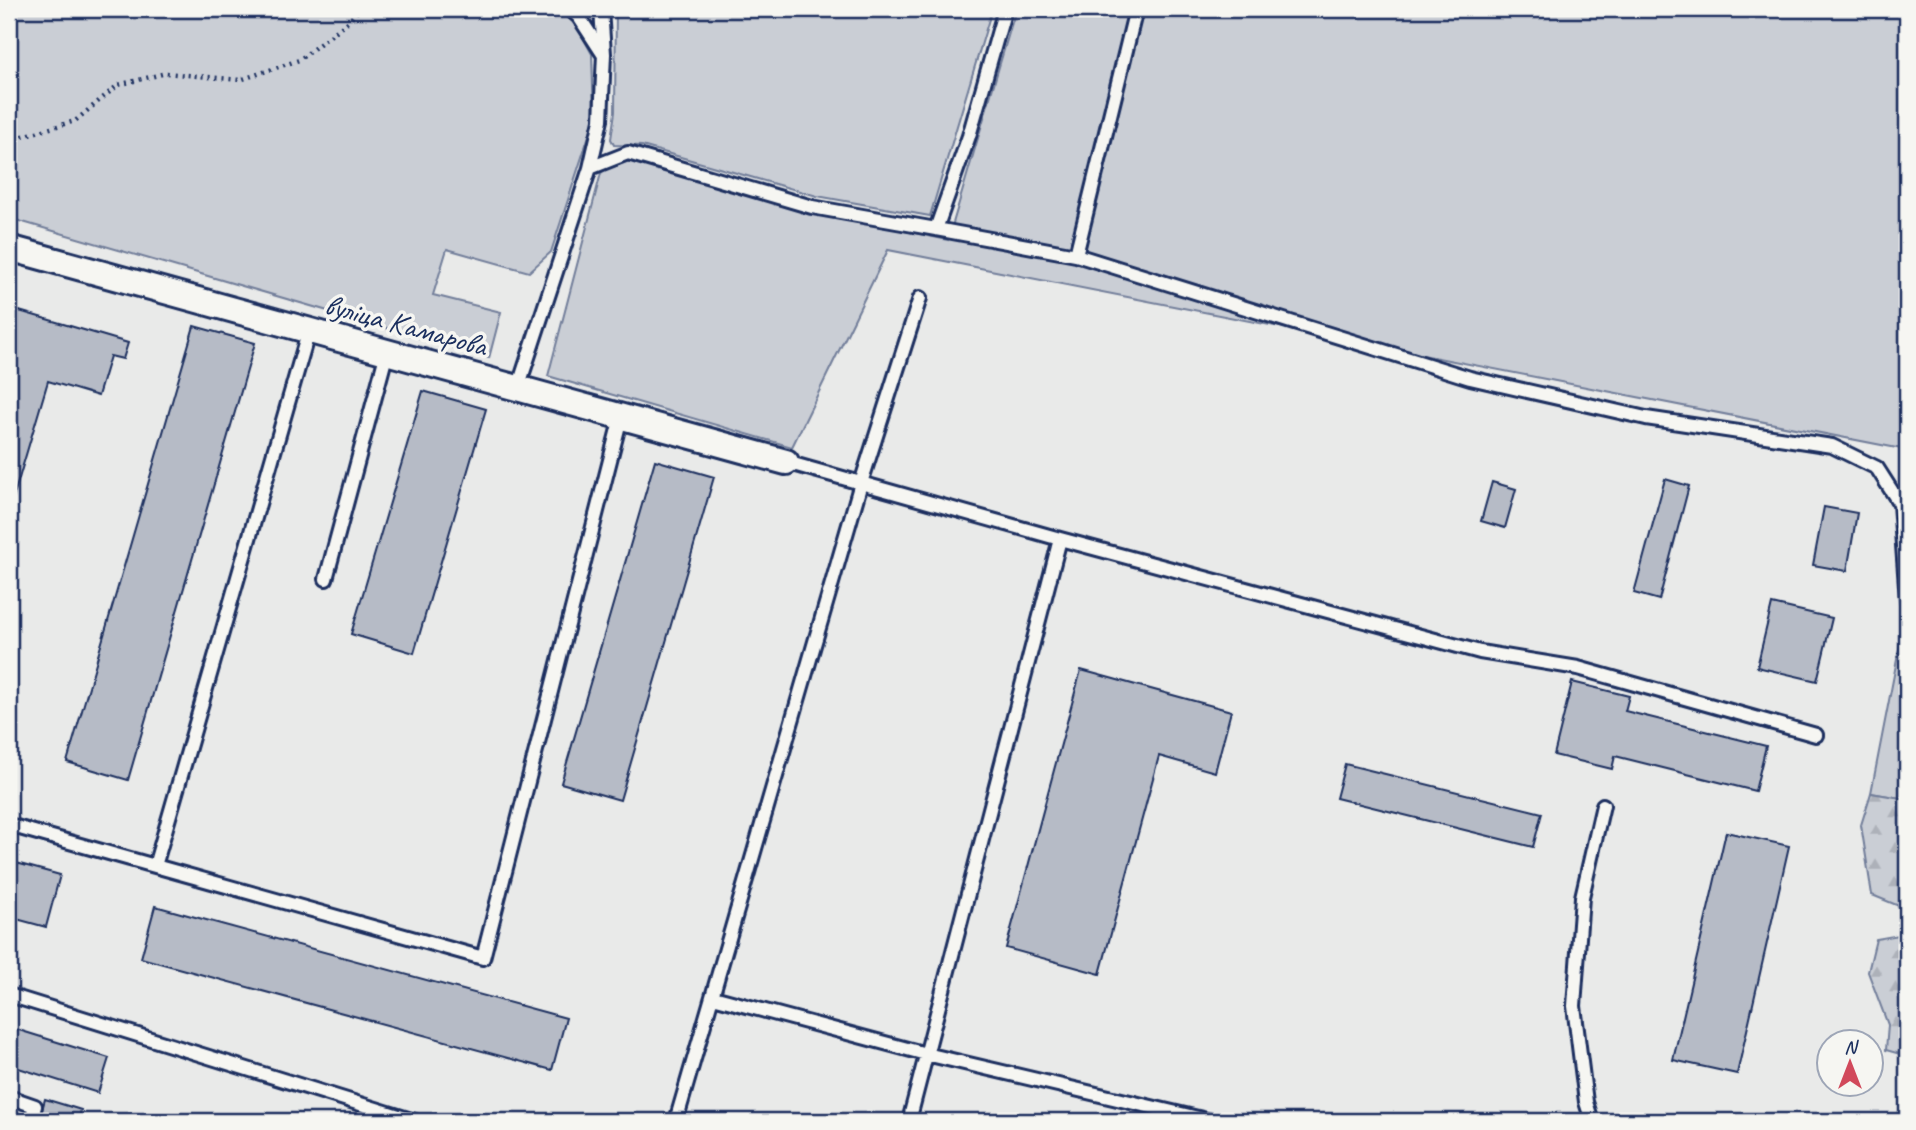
<svg xmlns="http://www.w3.org/2000/svg" width="1916" height="1130" font-family="Caveat,sans-serif">
  <defs>
    <pattern id="forest-firs" width="22" height="20" patternUnits="userSpaceOnUse" patternTransform="scale(1.75)"><rect width="22" height="20" fill="#caced5"/><path d="M5 1l3.5 6h-7zM16 11l3.5 6h-7z" fill="#adb1b9"/></pattern>
  </defs>
  <rect width="100%" height="100%" fill="#e9eae9"/>
  <filter id="ink" filterUnits="userSpaceOnUse"><feTurbulence type="fractalNoise" baseFrequency=".0143" numOctaves="2"/><feDisplacementMap in="SourceGraphic" scale="14" xChannelSelector="R" yChannelSelector="G"/><feConvolveMatrix kernelMatrix="1 2 1 2 8 2 1 2 1" color-interpolation-filters="sRGB"/></filter>
  <g filter="url(#ink)">
    <!-- grass -->
    <path fill="#caced5" stroke="#727e9a" stroke-width="2" d="M9,9H559L575,23L592,54L594,120L551,252L529,272L447,249L433,295L501,312L489,358L9,218Z
      M616,9H992L930,216L817,196L642,146L614,145L611,139L615,112Z
      M1016,9H1907V450L888,250L792,447L548,376L601,173C612,164 622,161 637,161L815,212L948,240Z
      M1907,608V799L1871,793Z"/>
    <!-- forest -->
    <path fill="url(#forest-firs)" stroke="#727e9a" stroke-width="2" d="M1871,793L1907,799V1056L1886,1050L1888,1025L1868,972L1876,939L1905,934L1904,908L1872,895L1861,825Z"/>
    <!-- building -->
    <path fill="#b6bbc6" stroke="#1b2f5e" stroke-width="2" d="M9,308L128,343L123,359L110,356L98,396L48,381L9,512Z
      M194,326L255,343L128,780L67,762Z
      M423,391L486,409L414,653L351,634Z
      M655,460L714,477L620,800L561,783Z
      M1665,479L1689,486L1659,600L1634,593Z
      M1492,482L1516,489L1505,528L1481,521Z
      M1824,507L1857,513L1847,571L1813,565Z
      M1772,604L1832,618L1817,681L1757,667Z
      M1081,670L1231,711L1215,772L1159,756L1100,974L1006,948Z
      M1572,682L1629,696L1625,711L1766,746L1755,791L1615,756L1612,769L1554,755Z
      M1345,764L1542,813L1533,847L1336,798Z
      M1726,832L1789,846L1737,1074L1673,1060Z
      M9,861L60,875L46,927L9,917Z
      M155,906L566,1018L552,1070L141,958Z
      M9,1027L109,1058L98,1093L9,1065Z
      M45,1099L81,1110L78,1121H39Z"/>
    <g fill="none" stroke-linecap="round" stroke-linejoin="round">
      <!-- lane casing -->
      <g stroke="#1b2f5e" stroke-width="18">
        <path id="lane" d="M570,9L579,17L603,54
          M590,168L628,153L812,207L936,229L969,136L1005,9
          M936,229L1076,255L1470,378L1646,418L1832,446L1877,468L1900,504L1907,600
          M1076,255L1136,9
          M309,330L155,866L483,958L621,417
          M518,388L590,168L601,120L604,54L601,9
          M786,462L1060,539L1480,652L1578,668L1816,735
          M326,579L387,352
          M9,825L155,866
          M9,995L415,1121
          M713,997L926,1054L1211,1121
          M9,1097L35,1106L31,1121
          M676,1121L861,483L920,298
          M909,1121L1060,539
          M1592,1121L1586,1102L1574,1006L1582,897L1603,805"/>
      </g>
      <!-- street casing -->
      <g stroke="#1b2f5e" stroke-width="30">
        <path id="street" d="M9,248L786,462"/>
      </g>
      <!-- path -->
      <path stroke="#1b2f5e" stroke-width="4.5" stroke-dasharray="2 5" stroke-linecap="butt" d="M9,140L75,121L118,85L166,73L240,80L299,60L349,21L359,9"/>
      <!-- lane -->
      <use href="#lane" stroke="#f6f6f2" stroke-width="12"/>
      <!-- street -->
      <use href="#street" stroke="#f6f6f2" stroke-width="24"/>
    </g>
  </g>
  <g text-anchor="middle" dominant-baseline="central" stroke-width="7" stroke-linejoin="round" paint-order="stroke">
    <!-- street labels -->
    <g font-size="30" fill="#1b2f5e" stroke="#f6f6f2">
      <text transform="translate(406 325) rotate(15)">вуліца Камарова</text>
    </g>
  </g>
  <!-- margin -->
  <rect width="1916" height="1130" fill="none" stroke="#f6f6f2" stroke-width="35"/>
  <rect x="18" y="18" width="1881" height="1095" fill="none" stroke="#1b2f5e" stroke-width="2.5" filter="url(#ink)"/>
  <!-- north arrow -->
  <g transform="translate(1850 1063)"><circle r="33" fill="#f6f6f2" stroke="#9ea6b7" stroke-width="2"/>
  <path d="M0-5L12 26L0 18L-12 26Z" fill="#d1495b"/>
  <text y="-10" font-size="19" font-weight="bold" text-anchor="middle" fill="#1b2f5e">N</text>
  </g>
</svg>
